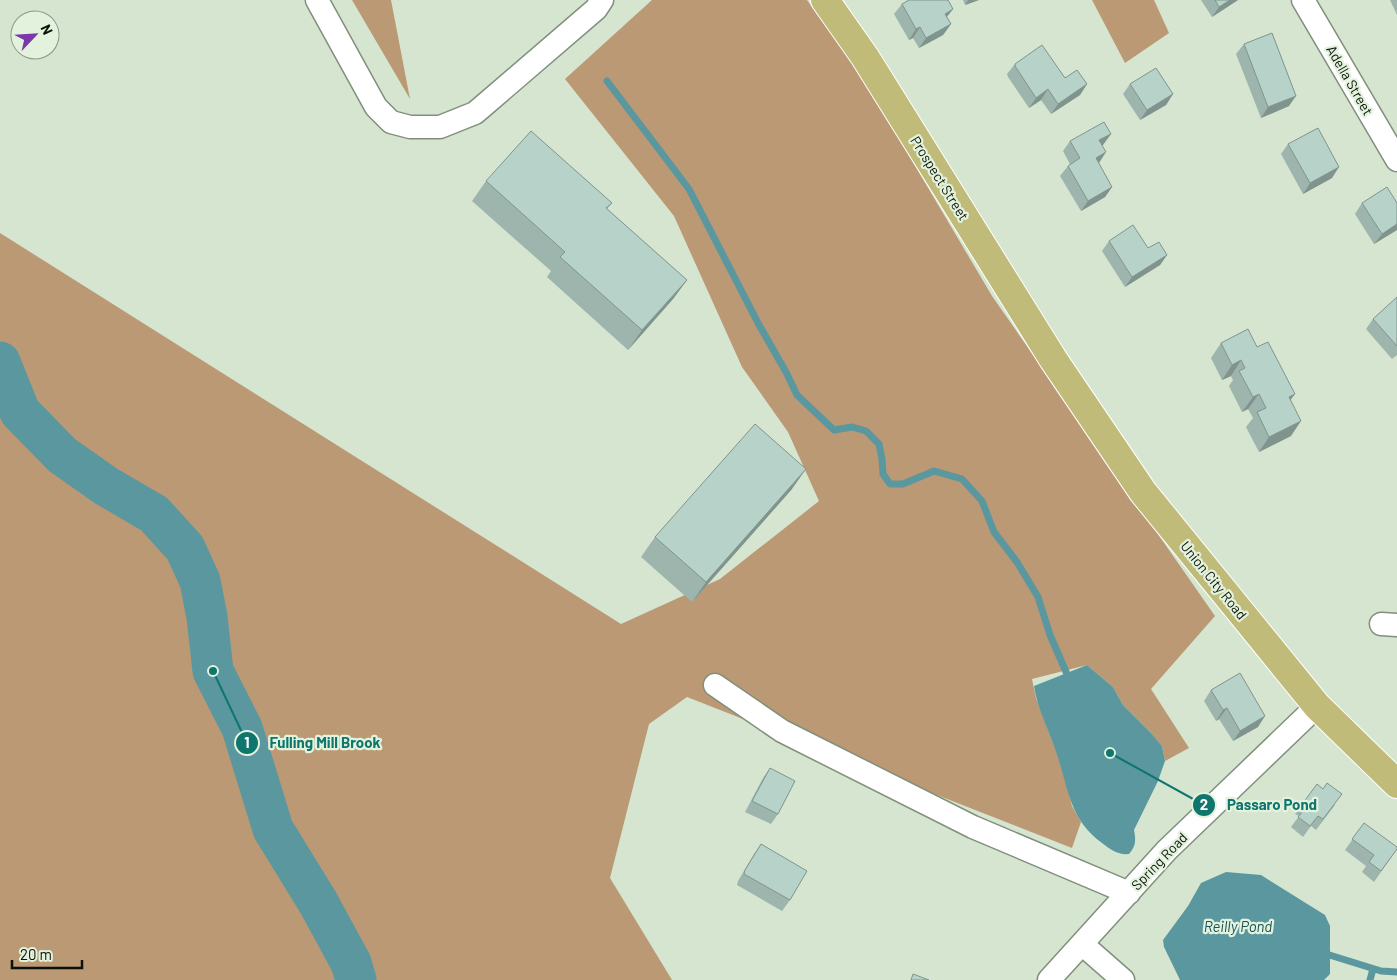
<svg xmlns="http://www.w3.org/2000/svg" width="1397" height="980" font-family="Barlow,sans-serif">
  <rect width="100%" height="100%" fill="#d5e5d0"/>
  <!-- forest -->
  <path fill="#ba9974" d="M352,0H391L410,99Z
    M652,0H807L865,81L992,296L1215,616L1151,689L1189,748L1165,761L1162,746L1152,734L1123,705L1113,687L1087,665L1032,679L1036,698L1062,767L1072,806L1081,822L1072,848L687,697L649,724L610,878L672,980H0V233L621,624L720,579L819,501L788,432L742,367L674,216L565,79Z
    M1092,0H1154L1169,33L1125,63Z"/>
  <!-- water -->
  <path fill="#5b979f" d="M1087,665L1113,687L1123,705L1152,734L1162,746L1165,761L1158,781L1134,830C1136,840 1136,846 1129,854C1118,855 1111,850 1102,843C1068,818 1069,788 1056,752C1049,730 1037,708 1034,686Z
    M1226,872L1261,875L1325,915L1330,926V974L1324,980H1180L1164,947L1163,940L1188,906L1201,883Z"/>
  <g fill="none" stroke-linecap="round" stroke-linejoin="round">
    <!-- stream -->
    <path stroke="#5b979f" stroke-width="7" d="M607,81L689,189L758,323L786,372L797,395L834,430L852,427L866,431L879,444L882,459L883,474L890,484H903L934,471L962,479L982,501L994,532L1017,562L1038,597L1050,635L1070,681
      M1323,953L1381,971L1397,972
      M1370,980L1373,969"/>
    <!-- river -->
    <path stroke="#5b979f" stroke-width="41" d="M0,362L20,412L62,455L106,486L154,514L185,548L200,581L207,617L213,671L242,728L273,829L319,904L351,963L356,980"/>
    <!-- minor casing -->
    <g stroke="#818f7c" stroke-width="25">
      <path id="minor" d="M317,0L376,107L391,122L410,127H440L475,113L596,9L602,0
        M1303,0L1397,160
        M1381,624L1397,625
        M715,685L782,731L973,827L1129,893
        M1082,944L1123,980
        M1049,980L1167,850L1317,706"/>
    </g>
    <!-- major casing -->
    <g stroke="#fff" stroke-width="30">
      <path id="major" d="M825,0L865,57L1053,359L1143,492L1317,706L1397,784"/>
    </g>
    <!-- minor -->
    <use href="#minor" stroke="#fff" stroke-width="22"/>
    <!-- major -->
    <use href="#major" stroke="#c1bb7a" stroke-width="28"/>
  </g>
  <!-- wall -->
  <path fill="#9db5ad" d="M963,0H979L965,5Z
    M1201,0H1238L1212,17Z
    M1390,0H1397V15Z
    M902,4L953,9L947,17L951,24L943,35L919,48L913,38L909,40L894,14Z
    M1244,44L1289,106L1261,118L1236,54Z
    M1015,64L1065,78L1087,84L1080,95L1051,114L1041,100L1029,108L1008,77L1007,74Z
    M1130,84L1173,94L1166,105L1140,120L1123,94Z
    M1111,134L1102,145L1098,163L1112,187L1105,197L1081,211L1060,176L1068,166L1070,164L1063,151L1070,141Z
    M1288,144L1332,178L1303,194L1281,154Z
    M486,181L612,203L607,209L687,280L673,299L628,350L547,277L551,271L472,201Z
    M1362,203H1397V230L1374,244L1355,214Z
    M1109,241L1148,248L1167,255L1160,265L1125,287L1102,251Z
    M1397,297V355L1392,359L1366,329L1373,319Z
    M1221,343L1257,347L1295,394L1290,400L1291,436L1259,452L1246,427L1253,418L1248,409L1242,412L1229,386L1233,380L1231,376L1222,380L1211,358Z
    M792,489L692,602L641,557L655,537Z
    M1211,690L1258,727L1233,741L1219,719L1216,721L1204,701Z
    M770,768L778,814L771,824L745,812L763,778Z
    M1303,803L1335,805L1316,830L1311,826L1303,837L1291,827L1299,816L1295,814Z
    M1364,823L1397,849L1374,882L1362,872L1366,866L1345,850Z
    M761,844L790,900L782,911L737,885L738,881L754,854Z"/>
  <!-- shaded-wall -->
  <path fill="#80948d" d="M968,0H979L965,5Z
    M1230,0H1238L1212,17L1219,7Z
    M953,9L945,19V14Z
    M951,24L943,35L919,48L926,38Z
    M920,27L913,38L909,40L916,29Z
    M1087,84L1080,95L1051,114L1058,104Z
    M1048,89L1041,100L1029,108L1036,98Z
    M1173,94L1166,105L1140,120L1147,110Z
    M1296,96L1289,106L1261,118L1268,107Z
    M1111,134L1103,145L1092,151L1099,140Z
    M1106,152L1099,163L1089,169L1096,158Z
    M1339,167L1332,178L1303,194L1310,183Z
    M1112,187L1105,197L1081,211L1088,201Z
    M1397,224V230L1374,244L1382,234Z
    M1167,255L1160,265L1125,287L1132,277Z
    M687,280L673,299L628,350L642,330Z
    M1241,360L1231,376L1222,380L1232,365Z
    M1259,394L1248,409L1242,412L1253,397Z
    M1295,394L1284,409L1289,397Z
    M1301,421L1291,436L1259,452L1269,437Z
    M806,469L792,489L692,602L706,582Z
    M1227,708L1219,719L1216,721L1223,710Z
    M1265,716L1258,727L1233,741L1240,731Z"/>
  <!-- building -->
  <path fill="#b7d3c9" stroke="#80948d" d="M909,0H948L953,9L945,14L951,24L926,38L920,27L916,29L902,4Z
    M1215,0H1230L1219,7Z
    M1272,33L1296,96L1268,107L1244,44Z
    M1042,45L1065,78L1077,70L1087,84L1058,104L1048,89L1036,98L1015,66V64Z
    M1156,68L1173,94L1147,110L1130,84Z
    M1104,122L1111,134L1099,140L1106,152L1096,158L1112,187L1088,201L1068,166L1080,158L1070,141Z
    M1318,128L1339,167L1310,183L1288,144Z
    M531,131L612,203L606,208L687,280L642,330L560,257L565,252L486,181Z
    M1387,187L1397,203V224L1382,234L1362,203Z
    M1133,225L1148,248L1159,242L1167,255L1132,277L1109,241Z
    M1397,297V346L1373,319Z
    M1248,329L1257,347L1268,342L1295,394L1289,397L1301,421L1269,437L1257,412L1266,408L1259,394L1253,397L1239,371L1245,368L1241,360L1232,365L1221,343Z
    M755,424L806,469L706,582L655,537Z
    M1240,673L1265,716L1240,731L1227,708L1223,710L1211,690Z
    M770,768L795,781L778,814L752,801Z
    M1327,783L1342,794L1323,819L1318,816L1310,826L1298,817L1307,806L1303,803L1317,784L1323,789Z
    M1364,823L1397,847V849L1381,871L1369,862L1374,855L1352,839Z
    M761,844L807,871L790,900L744,874L745,870Z
    M913,974L929,980H911Z"/>
  <g text-anchor="middle" dominant-baseline="central" stroke-width="4.5" stroke-linejoin="round" paint-order="stroke">
    <!-- street labels -->
    <g font-size="14" fill="#0c110a" stroke="#e2f2dd">
      <text transform="translate(1350 80) rotate(60)">Adella Street</text>
      <text transform="translate(940 178) rotate(58)">Prospect Street</text>
      <text transform="translate(1214 580) rotate(51)">Union City Road</text>
      <text transform="translate(1159 861) rotate(-46)">Spring Road</text>
    </g>
    <!-- water labels -->
    <g font-size="15" font-style="italic" fill="#1a5056" stroke="#e2f2dd">
      <text x="1238" y="926">Reilly Pond</text>
    </g>
  </g>
  <!-- callouts -->
  <path fill="none" stroke="#0f766e" stroke-width="2" d="M213 671L247 743M1110 753L1204 805"/>
  <g fill="#0f766e" stroke="#e2f2dd" stroke-width="2">
    <circle cx="213" cy="671" r="5"/>
    <circle cx="1110" cy="753" r="5"/>
    <circle cx="247" cy="743" r="12"/>
    <circle cx="1204" cy="805" r="12"/>
  </g>
  <g font-size="15" text-anchor="middle" font-weight="bold" fill="#fff">
    <text x="247" y="748">1</text>
    <text x="1204" y="810">2</text>
  </g>
  <g font-size="15" text-anchor="middle" font-weight="bold" fill="#0f766e" stroke="#e2f2dd" stroke-width="4.5" stroke-linejoin="round" paint-order="stroke">
    <text x="325" y="748">Fulling Mill Brook</text>
    <text x="1272" y="810">Passaro Pond</text>
  </g>
  <!-- north arrow -->
  <g transform="translate(35 35) rotate(65)"><circle r="24" fill="#e2f2dd" stroke="#8c9889"/>
  <path d="M0-4L9 19L0 12L-9 19Z" fill="#7b38ac"/>
  <text y="-8" font-size="14" font-weight="bold" text-anchor="middle" fill="#0c110a">N</text>
  </g>
  <!-- scale -->
  <path d="M12 960v8h70v-8" fill="none" stroke="#0c110a" stroke-width="2.5"/>
  <text x="20" y="960" font-size="15" fill="#0c110a" stroke="#e2f2dd" stroke-width="4" paint-order="stroke">20 m</text>
</svg>
